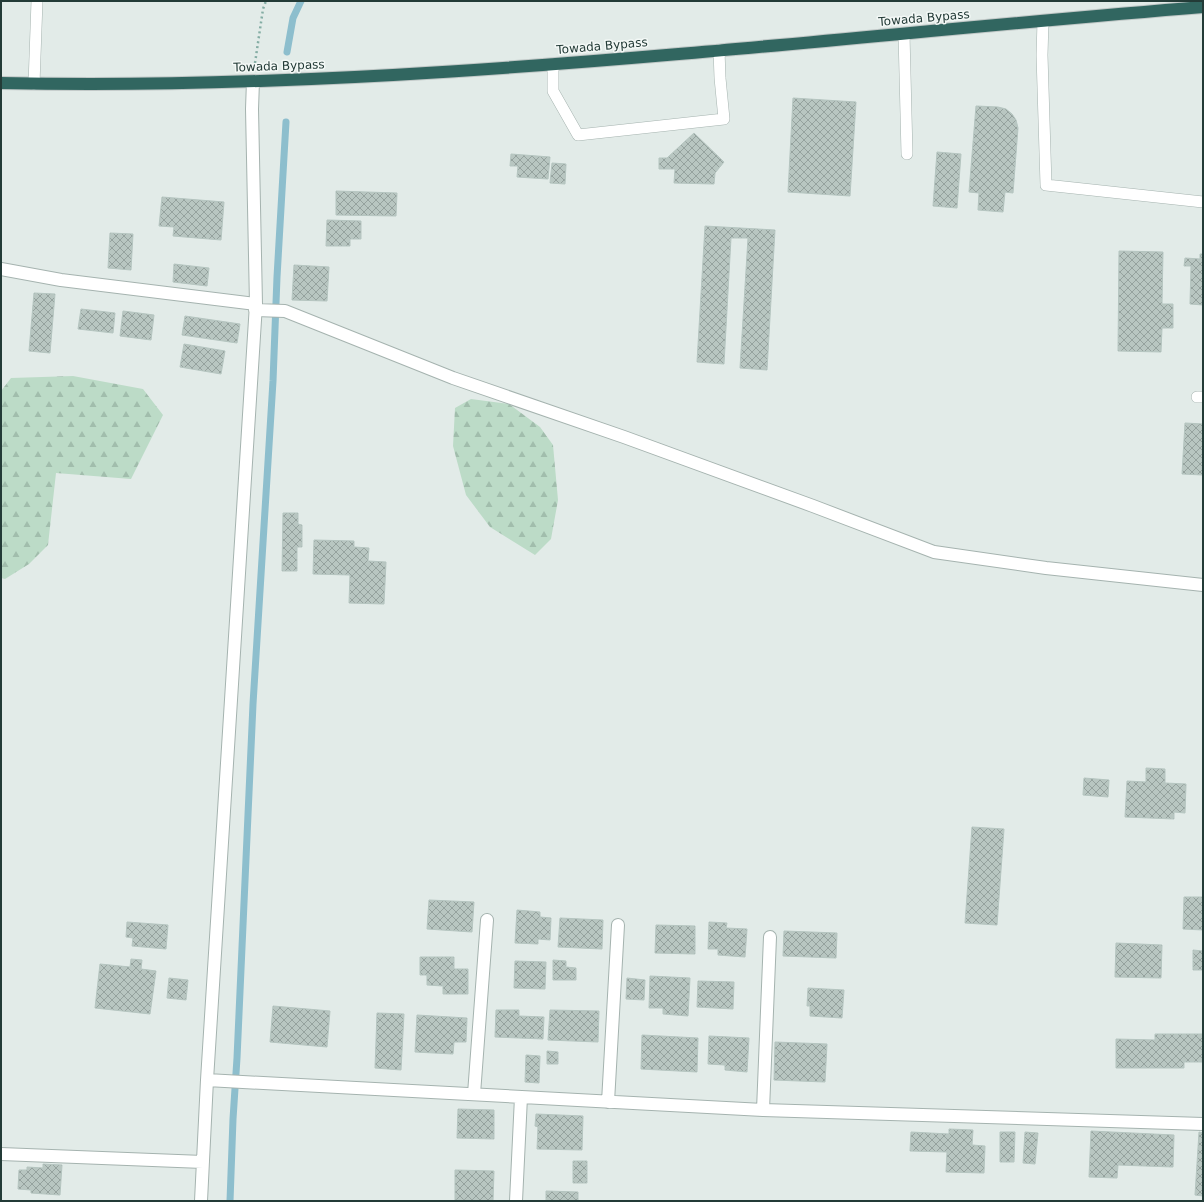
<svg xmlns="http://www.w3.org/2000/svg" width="1204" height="1202" font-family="'DejaVu Sans',sans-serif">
  <defs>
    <pattern id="forest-firs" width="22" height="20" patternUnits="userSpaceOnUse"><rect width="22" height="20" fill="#bcdbc7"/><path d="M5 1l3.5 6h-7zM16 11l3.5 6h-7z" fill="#a1bdac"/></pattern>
    <pattern id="building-cross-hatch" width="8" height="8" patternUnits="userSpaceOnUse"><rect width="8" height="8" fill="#b8c6c1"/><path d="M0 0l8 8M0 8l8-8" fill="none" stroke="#95a29e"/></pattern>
  </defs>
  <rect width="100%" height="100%" fill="#e2ebe8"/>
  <!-- forest -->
  <path fill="url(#forest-firs)" d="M73,376L143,389L163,415L131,479L56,473L48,545L29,564L5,579L1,578V391L11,378Z
    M471,399L509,404L540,427L553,445L558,500L551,539L535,555L490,527L466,495L453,446L455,408Z"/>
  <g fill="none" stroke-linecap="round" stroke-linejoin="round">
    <!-- stream -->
    <path stroke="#8dbecd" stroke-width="7" d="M287,52L293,18L301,1
      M230,1201L233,1119L237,1058L253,704L273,381L277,277L286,122"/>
  </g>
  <!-- building -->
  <path fill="url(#building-cross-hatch)" stroke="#b5c5c0" d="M793,98L856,102L850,196L788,192Z
    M976,106L998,107L1006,109L1012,114L1016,120L1018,128L1013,193L1005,192L1003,212L978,210L979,193L969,192Z
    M694,133L724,162L715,173L714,184L674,183L675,169H659V158H667Z
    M937,152L961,154L957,208L933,206Z
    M511,154L550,157L548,179L517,177L518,166H510Z
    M552,163L566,164L565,184L550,183Z
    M336,191L397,193L396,216L336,215Z
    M162,197L224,202L221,240L173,236L174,227L159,226Z
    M327,220L361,221V239H350V246H326Z
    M705,226L775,230L767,370L740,368L748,238H731L724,364L697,362Z
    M110,233L133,234L131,270L108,268Z
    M1119,251L1163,252L1162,304H1173V328H1162L1161,352L1118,351Z
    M1200,254H1203V305L1190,304L1191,266H1184L1185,258L1200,259Z
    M174,264L209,268L207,286L173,282Z
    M294,265L329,267L327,301L292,300Z
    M34,293L55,294L50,353L29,351Z
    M81,309L115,313L113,333L78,329Z
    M123,311L154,315L151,340L120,336Z
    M185,316L240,324L237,343L182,335Z
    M184,344L225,351L221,374L180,367Z
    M1185,423L1203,424V475L1182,474Z
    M283,513H298V524L302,525V547H297V571H282Z
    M314,540L354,541V547L369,548L368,561L386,562L384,604L349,603L350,575L313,574Z
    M1146,768L1165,769V783L1186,784L1185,813L1174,812V819L1125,817L1127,781L1146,782Z
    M1084,778L1109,780L1108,797L1083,795Z
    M972,827L1004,829L997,925L965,923Z
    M1184,897H1203V930L1183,929Z
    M429,900L474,902L472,932L427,929Z
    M517,910L540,912V917L551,918L550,940L538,939V944L515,943Z
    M560,918L603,920L602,949L558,947Z
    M127,922L168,925L166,949L132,946L133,938L126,937Z
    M709,922L727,923L726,928L747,929L745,957L718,955V949H708Z
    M656,925L695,926V954L655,953Z
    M784,931L837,933L836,958L783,956Z
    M1116,943L1162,945L1161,978L1115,977Z
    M1193,950L1203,951V970H1193Z
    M420,957H454V969H468V994H443V986L427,985V975H420Z
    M131,959L142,960L141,969L156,971L150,1014L95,1008L100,964L130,967Z
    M553,960L566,961V967L576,968V980H553Z
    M515,961L546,962L545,989L514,988Z
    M650,976L690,978L688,1016L663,1014V1008H649Z
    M169,978L188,980L186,1000L167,998Z
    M627,978L645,980L644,1000L626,999Z
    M698,981L734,982L733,1009L697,1007Z
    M808,988L844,990L842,1018L810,1016V1006H807Z
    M273,1006L330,1011L327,1047L270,1042Z
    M496,1010H519V1016L544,1017L543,1039L495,1037Z
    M550,1010L599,1011L598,1042L548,1040Z
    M377,1013L404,1014L401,1070L375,1068Z
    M417,1015L467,1018L466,1042H454L453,1054L415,1052Z
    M1155,1034H1203V1062H1184V1068H1116V1039L1155,1040Z
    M642,1035L698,1038L697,1072L641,1069Z
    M709,1036L749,1038L747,1072L725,1070V1065L708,1064Z
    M775,1042L827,1044L825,1082L774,1080Z
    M547,1051L558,1052V1064H547Z
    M526,1055L540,1056L539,1083L525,1082Z
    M458,1109L494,1110V1139L457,1138Z
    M536,1114L583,1116L582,1150L537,1149L538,1127L535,1126Z
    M949,1129L973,1130L972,1145L985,1146L984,1173L946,1172L947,1152L910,1151L911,1132L949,1134Z
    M1091,1131L1174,1135L1173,1167L1118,1165L1117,1178L1089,1177Z
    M1000,1132H1015L1014,1162H1000Z
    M1025,1132L1038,1133L1035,1164L1023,1163Z
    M1199,1132L1203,1133V1196L1195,1195Z
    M573,1161H587V1183H573Z
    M43,1164L62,1165L60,1195L31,1193V1190L18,1189L19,1170H27V1167L43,1168Z
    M455,1170L494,1171L493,1201L455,1200Z
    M546,1191L578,1192V1201H546Z"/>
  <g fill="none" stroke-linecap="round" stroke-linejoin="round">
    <!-- lane casing -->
    <g stroke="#a5b3af" stroke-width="12">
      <path id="lane" d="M1043,21L1042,55L1046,185L1203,202
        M904,34L907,154
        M553,64V91L578,135L724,119L720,78L719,50
        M34,84L37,1
        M1197,397H1203"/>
    </g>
    <!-- street casing -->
    <g stroke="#a5b3af" stroke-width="14">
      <path id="street" d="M1,269L61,280L256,304
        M255,310L285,311L453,378L624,437L813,506L934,552L1046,568L1203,585
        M207,1080L763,1110L1203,1124
        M474,1094L487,920
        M608,1102L618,925
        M763,1110L770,937
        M1,1154L203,1162
        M201,1201L207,1080L256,304L252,109L253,81
        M516,1201L521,1097"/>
    </g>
    <!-- highway casing -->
    <g stroke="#c1c8c7" stroke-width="14">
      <path id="highway" d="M1,83C403,92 803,39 1203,7"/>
    </g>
    <!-- path -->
    <path stroke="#84ada4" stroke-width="2.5" stroke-dasharray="2 3" stroke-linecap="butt" d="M255,63L263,9L266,1"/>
    <!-- lane -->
    <use href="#lane" stroke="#fff" stroke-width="11"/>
    <!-- street -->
    <use href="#street" stroke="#fff" stroke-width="12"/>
    <!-- highway -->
    <use href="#highway" stroke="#316660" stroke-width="12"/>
  </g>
  <g text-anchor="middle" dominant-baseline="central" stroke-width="3" stroke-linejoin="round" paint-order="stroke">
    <!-- street labels -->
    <g font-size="12" fill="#233b37" stroke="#f3f8f6">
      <text transform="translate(924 18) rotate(-5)">Towada Bypass</text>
      <text transform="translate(602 46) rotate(-5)">Towada Bypass</text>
      <text transform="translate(279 66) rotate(-2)">Towada Bypass</text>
    </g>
  </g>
  <!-- border -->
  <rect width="1204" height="1202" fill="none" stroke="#233b37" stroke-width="4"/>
</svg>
